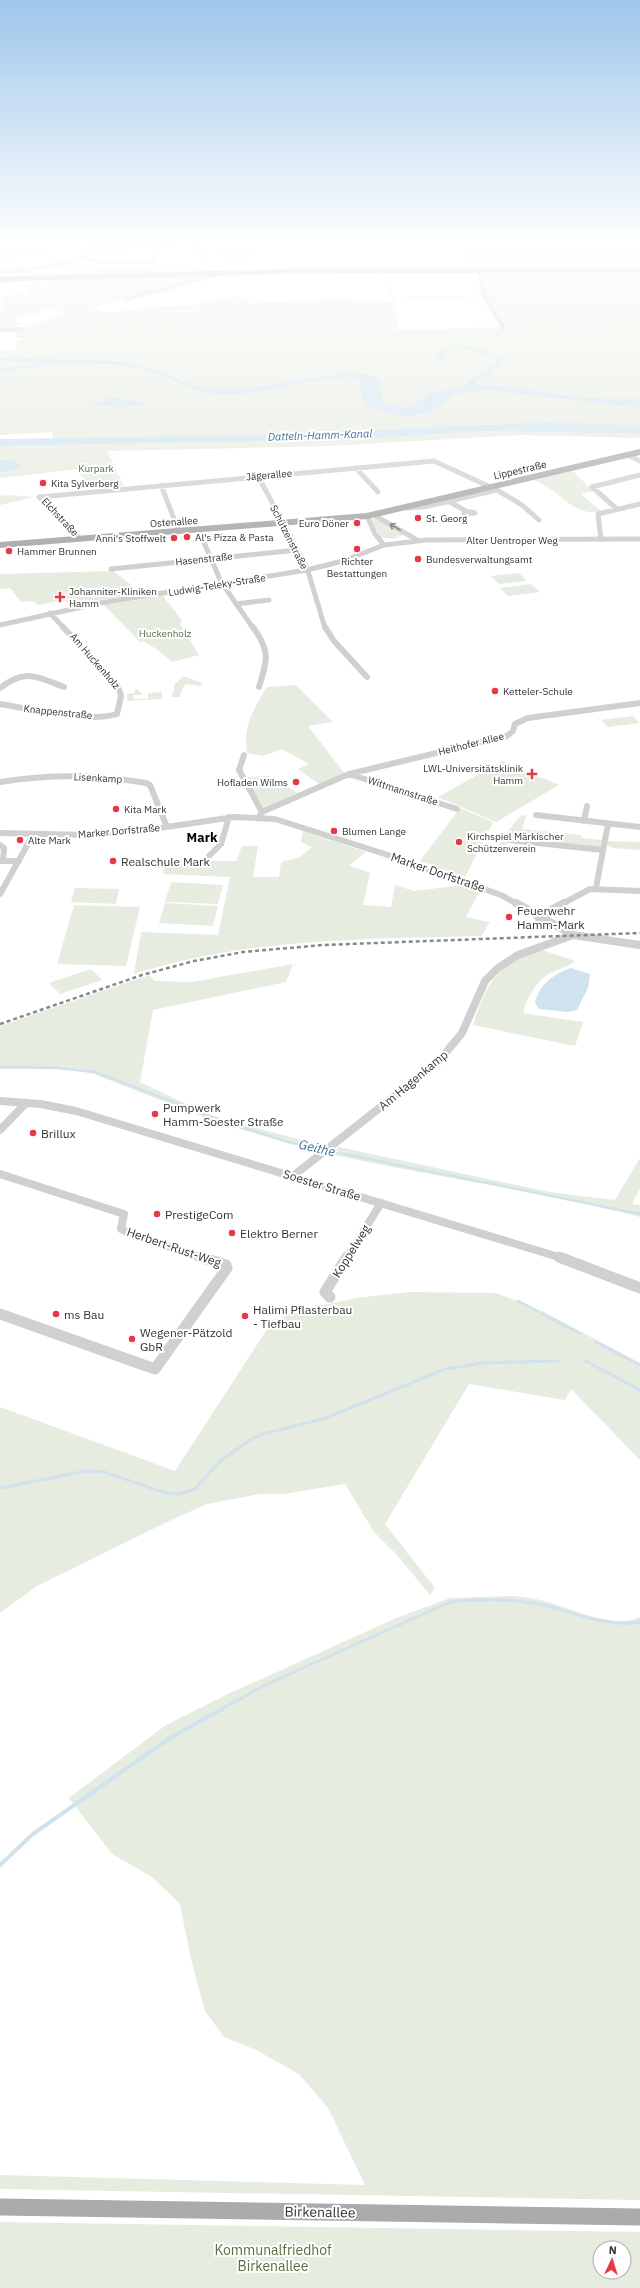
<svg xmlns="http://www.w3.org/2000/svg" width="640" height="2288" font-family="'IBM Plex Sans',sans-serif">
  <rect width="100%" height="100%" fill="#fff"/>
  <!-- green -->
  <path fill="#e6ecdf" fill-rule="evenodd" d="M466,243H640V425L547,422L276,434L53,438L52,432L0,435V370L61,360L3,358L0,355V351L17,350L15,349L16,341L26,340L16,337L13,332L0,333V331L21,329L68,313L51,309L17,318L19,325L0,328V311H4L0,296L29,294L26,284L44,282L48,293L38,294L50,293L45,280L0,284V280L220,274L92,308L107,313L171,305H195L236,295L249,301L248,304L345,300L392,302L397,330L500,327C492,308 482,291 480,270L461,254Z
    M96,245L101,246C69,263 36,267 0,271C24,268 79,261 96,245Z
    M241,249L248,252L254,253V256L243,260L219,256V253Z
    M156,264H178L183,273L61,277V273L73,272L68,269L156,268Z
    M0,360L34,362L37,363L26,366L0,368Z
    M491,431L640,434V438L519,435L330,446L107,451L124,486L87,489L78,469L0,478V446L341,440Z
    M573,471L593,491L581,494L601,511C580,517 565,499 550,489C545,485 539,483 533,480Z
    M9,495L35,497L0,505V496Z
    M376,518L403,534V535L394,539L380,537L370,519Z
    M113,571L142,593L71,605L63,600L38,605L32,601L21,602L10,588L0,589V574Z
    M519,573L527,581L499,584L491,576Z
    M531,584L540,592L508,596L500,588Z
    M163,596L182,620L180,624L199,655L172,662L158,650L143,641L140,642L104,605Z
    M183,676L203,683L200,686L186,684L182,689L180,697H171L174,691V685Z
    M296,685L333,722L308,726L345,774L319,784L298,769L309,764L282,749L263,756L247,753C243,725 253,711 267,687Z
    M137,689L143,695H133L134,699H148V693L162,692V699L127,701V694L135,693V690Z
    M633,716L640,723L608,727L601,720Z
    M502,761L559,785L496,822L438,797Z
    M269,776L298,793L264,808L245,777Z
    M460,808L493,822L465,877L420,861Z
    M522,815L526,816L522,829L581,835V838L602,840L600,850L508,840L504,851L495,854L488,852C500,850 510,824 522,815Z
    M303,831L366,852L349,865L370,873L363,905L391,907L395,885L414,891L463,885L480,891L466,917L490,922L481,936C365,939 245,938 134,974L141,932L218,935L230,877L163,874L165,861H236L242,846H258L253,877H279L281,862L300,857L312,847L301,842Z
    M608,841L640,842V850L613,848L607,845Z
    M171,882L223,885L218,904L165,902Z
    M75,888L119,889L116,904L71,902Z
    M165,903L218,906L213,926L159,923Z
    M74,905L140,907L126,966L57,964Z
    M539,949L575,961C568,967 559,969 550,973C536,981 527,998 523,1013L583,1022L575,1046L473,1025C488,980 495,969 539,949Z
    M293,964L286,982L153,1010L140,1082L203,1112L225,1120L322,1145L315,1151L214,1121L94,1074C63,1066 31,1069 0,1069V1026L149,975L155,981L192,982Z
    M91,969L102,980L60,994L49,983Z
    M339,1147L549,1192L615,1200L640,1158V1188L632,1204L640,1205V1217C539,1190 432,1177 330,1154Z
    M409,1292L496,1293L544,1312L640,1363V1460L571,1389L565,1400L469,1384L385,1524L435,1588L430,1595L397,1555L374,1532L345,1484L283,1494H260L207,1504L163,1524L37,1586L0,1613V1407L175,1471L273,1320L310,1308L356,1298Z
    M513,1596C522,1597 532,1598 541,1600C568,1607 613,1630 640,1617V2200L0,2189V2175L365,2185L328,2108L299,2074L254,2049L224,2037L205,2011L191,1959L180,1904L152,1877L112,1854L69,1798L166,1725L228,1694L394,1619L450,1598Z
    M0,2222L640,2232V2288H0ZM600,2248H624V2272H600Z"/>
  <!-- water -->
  <path fill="#cfe2ee" d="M467,347L482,350L502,358L500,363L501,364L492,370V372L476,380L475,381L478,385C509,385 539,392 570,396C593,399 616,399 640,399V408L498,391H466L455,395L430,412L420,415H396L370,407L363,399L359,380L352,377C307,377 264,396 219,394C190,392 168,375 141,369C95,358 44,365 0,371V368L26,366L37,363L0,360V357L112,361L146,367L199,387L229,388L231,390L350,373L373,375L379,380L382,399L386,404L401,408L413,405L429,393L466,385L470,380L485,373L498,362L497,358C483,355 459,341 446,354C444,356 444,359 442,362H436L438,356L445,349Z
    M109,397L144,402L146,404L124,407L88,406L104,401L105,398Z
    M547,422L640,425V434L491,431L341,440L0,446V439L275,434Z
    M0,460H12L20,465L15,469L0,472Z
    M571,968L590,974L588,988L577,1010L567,1012L539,1009L535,1003C539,984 554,974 571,968Z"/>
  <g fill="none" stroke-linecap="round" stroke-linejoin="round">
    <!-- stream-far3 -->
    <path stroke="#cfe2ee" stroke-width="1" d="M378,272L389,281L399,334
      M392,298L483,296
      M59,326L111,314L158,309L346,299
      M20,330L81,328L187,335H355L640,327
      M0,332H7
      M0,380C19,382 34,382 48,367L46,364"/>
    <!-- stream-far2 -->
    <path stroke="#cfe2ee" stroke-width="2.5" d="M0,1067L58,1068L95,1072L225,1122L288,1142L322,1150
      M329,1151L640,1214"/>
    <!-- stream-far1 -->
    <path stroke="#cfe2ee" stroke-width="3" d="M518,1301L537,1311
      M542,1314L579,1333
      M596,1342L640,1365
      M586,1361L640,1390
      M0,1488L87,1471L104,1472L166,1493L180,1494L195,1489L220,1461L252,1439L263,1434L326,1418L445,1369L482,1363L558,1361
      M220,1710L265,1685L450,1602C480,1599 509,1598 539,1604C573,1611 604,1628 640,1622"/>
    <!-- stream -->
    <path stroke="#cfe2ee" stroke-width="4" d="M0,1865L33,1834L170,1738L222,1709"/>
    <!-- minor-far4 -->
    <path stroke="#d0d0d0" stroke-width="4" d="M62,243L118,245L257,243
      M197,244L195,250L207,258
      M105,251L126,252
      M79,258L102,262H154L157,245
      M23,270L5,255L43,249
      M479,270L484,296L504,329
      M0,272C35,269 76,266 105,245
      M127,299L222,273
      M0,330L21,329"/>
    <!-- minor-far3 -->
    <path stroke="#d0d0d0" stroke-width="5" d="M628,455L640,461
      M356,468L378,492
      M258,476L307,568L325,628
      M161,485L179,532
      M448,501L466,511
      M406,508L424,507L497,490
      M617,509L592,487L640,475
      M466,511L475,513L464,514Z
      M374,515L417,540
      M367,516L375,534L384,545
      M199,531L221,582L253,628
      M80,539L39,497L434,461L497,490L522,505L539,520
      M601,539L598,514L640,504
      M111,569L297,550
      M236,604L269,600
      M50,613L64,628
      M0,625L100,603L307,570L343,561L384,545L426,540L640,539"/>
    <!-- minor-far2 -->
    <path stroke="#d0d0d0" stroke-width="6" d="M253,627C270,651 268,659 259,687
      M325,627L334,641L367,677
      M0,688C26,668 37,677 64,687
      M0,704C29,709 90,723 117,714L121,696L118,686L63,627
      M244,755L239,770L262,812
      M349,774L457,809
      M0,782C49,774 97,774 146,783L150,785L167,827
      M536,815L640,827
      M259,817L262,812L349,774L507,736L513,731L515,724L528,718L640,703
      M584,821L587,806
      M0,833L87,835L153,829L234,817L275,819L388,855L501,895L517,904
      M509,840L603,850
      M0,845L4,848L3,861
      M209,856L221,844L229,817
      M0,861H19
      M596,888L608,824
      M0,894L33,835
      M562,904L590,889L640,891"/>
    <!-- minor-far1 -->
    <path stroke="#d0d0d0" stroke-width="8" d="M516,903L573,935L640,945
      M538,917L564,903
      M0,1101L41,1104L76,1111L562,1258
      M0,1130L26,1103
      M0,1174L124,1214L121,1229L133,1235L203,1258
      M293,1176L438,1062L462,1033L485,981L498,968L518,955L573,935
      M347,1258L381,1203"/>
    <!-- minor -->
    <path stroke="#d0d0d0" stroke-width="11" d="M559,1257L640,1288
      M330,1297L325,1292L347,1257
      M0,1314L155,1369L227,1268L226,1265L200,1257"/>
    <!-- major-far2 -->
    <path stroke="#ababab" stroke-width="5" d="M0,279L301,271L640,270"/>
    <!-- major-far1 -->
    <path stroke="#ababab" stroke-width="6" d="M0,545L367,516L640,452"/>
    <!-- major -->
    <path stroke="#ababab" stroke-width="17" d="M0,2207L640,2217"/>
    <!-- rail -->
    <path stroke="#888" stroke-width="2.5" stroke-dasharray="4 3" stroke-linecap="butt" d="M0,1024L142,975L194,961L243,952L323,945L640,933"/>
  </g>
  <!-- one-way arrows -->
  <defs><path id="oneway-shaft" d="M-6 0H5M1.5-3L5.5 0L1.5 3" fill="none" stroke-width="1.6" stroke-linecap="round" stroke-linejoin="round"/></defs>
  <use stroke="#7a7a7a" href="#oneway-shaft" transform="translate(395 527) rotate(-150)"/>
  <!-- sky -->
  <linearGradient id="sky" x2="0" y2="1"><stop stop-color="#9ec6ea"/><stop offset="0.43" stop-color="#fff"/><stop offset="1" stop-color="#fff" stop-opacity="0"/></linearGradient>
  <rect width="640" height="563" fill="url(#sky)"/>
  <!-- markers -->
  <g fill="#e63946" stroke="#fff" stroke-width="1.5">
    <circle cx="43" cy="483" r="4"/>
    <circle cx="418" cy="518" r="4"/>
    <circle cx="357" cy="523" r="4"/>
    <circle cx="187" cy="537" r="4"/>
    <circle cx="174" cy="538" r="4"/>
    <circle cx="357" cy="549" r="4"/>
    <circle cx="9" cy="551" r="4"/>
    <circle cx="418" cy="559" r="4"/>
    <path d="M58 591h4v4h4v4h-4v4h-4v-4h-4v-4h4z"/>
    <circle cx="495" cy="691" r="4"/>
    <path d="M530 768h4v4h4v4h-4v4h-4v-4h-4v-4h4z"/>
    <circle cx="296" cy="782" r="4"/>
    <circle cx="116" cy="809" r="4"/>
    <circle cx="334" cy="831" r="4"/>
    <circle cx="20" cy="840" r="4"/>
    <circle cx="459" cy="842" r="4"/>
    <circle cx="113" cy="861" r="4"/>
    <circle cx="509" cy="917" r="4"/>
    <circle cx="155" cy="1114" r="4"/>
    <circle cx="33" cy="1133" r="4"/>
    <circle cx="157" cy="1214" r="4"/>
    <circle cx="232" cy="1233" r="4"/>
    <circle cx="56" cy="1314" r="4"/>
    <circle cx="245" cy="1316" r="4"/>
    <circle cx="132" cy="1339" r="4"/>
  </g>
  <g text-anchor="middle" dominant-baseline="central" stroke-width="4" stroke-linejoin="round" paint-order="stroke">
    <!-- far-park labels -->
    <g font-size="10" fill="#56703f" stroke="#fff">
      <text x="96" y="468">Kurpark</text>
      <text x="165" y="633">Huckenholz</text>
    </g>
    <!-- far-street labels -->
    <g font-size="10" fill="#333" stroke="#fff">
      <text transform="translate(520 470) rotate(-13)">Lippestraße</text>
      <text transform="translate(269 475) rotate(-5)">Jägerallee</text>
      <text transform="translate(60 517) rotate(47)">Elchstraße</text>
      <text transform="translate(174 522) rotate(-4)">Ostenallee</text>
      <text transform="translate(289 537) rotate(63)">Schützenstraße</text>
      <text x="512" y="540">Alter Uentroper Weg</text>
      <text transform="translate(204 559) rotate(-6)">Hasenstraße</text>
      <text transform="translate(217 585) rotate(-9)">Ludwig-Teleky-Straße</text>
      <text transform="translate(95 661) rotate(49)">Am Huckenholz</text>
      <text transform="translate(58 712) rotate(6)">Knappenstraße</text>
      <text transform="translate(471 744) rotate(-14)">Heithofer Allee</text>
      <text transform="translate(98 778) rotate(3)">Lisenkamp</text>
      <text transform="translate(403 791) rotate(18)">Wittmannstraße</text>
      <text transform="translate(119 831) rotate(-5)">Marker Dorfstraße</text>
    </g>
    <!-- far-poi labels -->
    <g font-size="10" fill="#333" stroke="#fff" text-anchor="start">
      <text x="51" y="483">Kita Sylverberg</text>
      <text x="426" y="518">St. Georg</text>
      <text x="349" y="523" text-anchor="end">Euro Döner</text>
      <text x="195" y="537">Al's Pizza &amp; Pasta</text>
      <text x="166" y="538" text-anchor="end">Anni's Stoffwelt</text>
      <text x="17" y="551">Hammer Brunnen</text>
      <text x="426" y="559">Bundesverwaltungsamt</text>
      <text x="357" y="561" text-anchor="middle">Richter<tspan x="357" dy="12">Bestattungen</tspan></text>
      <text x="69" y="591">Johanniter-Kliniken<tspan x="69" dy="12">Hamm</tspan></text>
      <text x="503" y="691">Ketteler-Schule</text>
      <text x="523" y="768" text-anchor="end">LWL-Universitätsklinik<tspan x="523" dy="12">Hamm</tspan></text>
      <text x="288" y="782" text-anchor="end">Hofladen Wilms</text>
      <text x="124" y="809">Kita Mark</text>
      <text x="342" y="831">Blumen Lange</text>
      <text x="467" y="836">Kirchspiel Märkischer<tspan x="467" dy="12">Schützenverein</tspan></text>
      <text x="28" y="840">Alte Mark</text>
    </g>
    <!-- far-water labels -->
    <g font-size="11" font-style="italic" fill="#3f7597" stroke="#fff">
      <text transform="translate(320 435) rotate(-2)">Datteln-Hamm-Kanal</text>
    </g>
    <!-- poi labels -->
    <g font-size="12" fill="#333" stroke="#fff" text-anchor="start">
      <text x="121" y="861">Realschule Mark</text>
      <text x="517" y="910">Feuerwehr<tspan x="517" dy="14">Hamm-Mark</tspan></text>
      <text x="163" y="1107">Pumpwerk<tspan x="163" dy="14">Hamm-Soester Straße</tspan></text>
      <text x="41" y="1133">Brillux</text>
      <text x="165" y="1214">PrestigeCom</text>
      <text x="240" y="1233">Elektro Berner</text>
      <text x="253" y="1309">Halimi Pflasterbau<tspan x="253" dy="14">- Tiefbau</tspan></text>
      <text x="64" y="1314">ms Bau</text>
      <text x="140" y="1332">Wegener-Pätzold<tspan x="140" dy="14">GbR</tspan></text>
    </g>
    <!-- street labels -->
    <g font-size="12" fill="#333" stroke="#fff">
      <text transform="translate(438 872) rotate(19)">Marker Dorfstraße</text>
      <text transform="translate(413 1080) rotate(-40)">Am Hagenkamp</text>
      <text transform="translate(322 1185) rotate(17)">Soester Straße</text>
      <text transform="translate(174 1247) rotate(19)">Herbert-Rust-Weg</text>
      <text transform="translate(351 1251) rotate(-58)">Koppelweg</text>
    </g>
    <!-- far-district labels -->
    <g font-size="13" font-weight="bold" fill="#000" stroke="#fff">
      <text x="202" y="837">Mark</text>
    </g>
    <!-- water labels -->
    <g font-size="13" font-style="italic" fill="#3f7597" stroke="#fff">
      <text transform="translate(317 1148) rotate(13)">Geithe</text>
    </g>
    <!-- near-street labels -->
    <g font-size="14" fill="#333" stroke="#fff">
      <text transform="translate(320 2212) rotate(1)">Birkenallee</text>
    </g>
    <!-- near-park labels -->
    <g font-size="14" fill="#56703f" stroke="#fff">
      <text x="273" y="2250">Kommunalfriedhof<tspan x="273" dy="16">Birkenallee</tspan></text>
    </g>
  </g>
  <!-- north arrow -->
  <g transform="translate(612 2260) rotate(4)"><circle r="19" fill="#ffffff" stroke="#adadad"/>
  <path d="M0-3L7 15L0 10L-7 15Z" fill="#e63946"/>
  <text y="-6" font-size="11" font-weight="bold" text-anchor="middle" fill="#333333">N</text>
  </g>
</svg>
